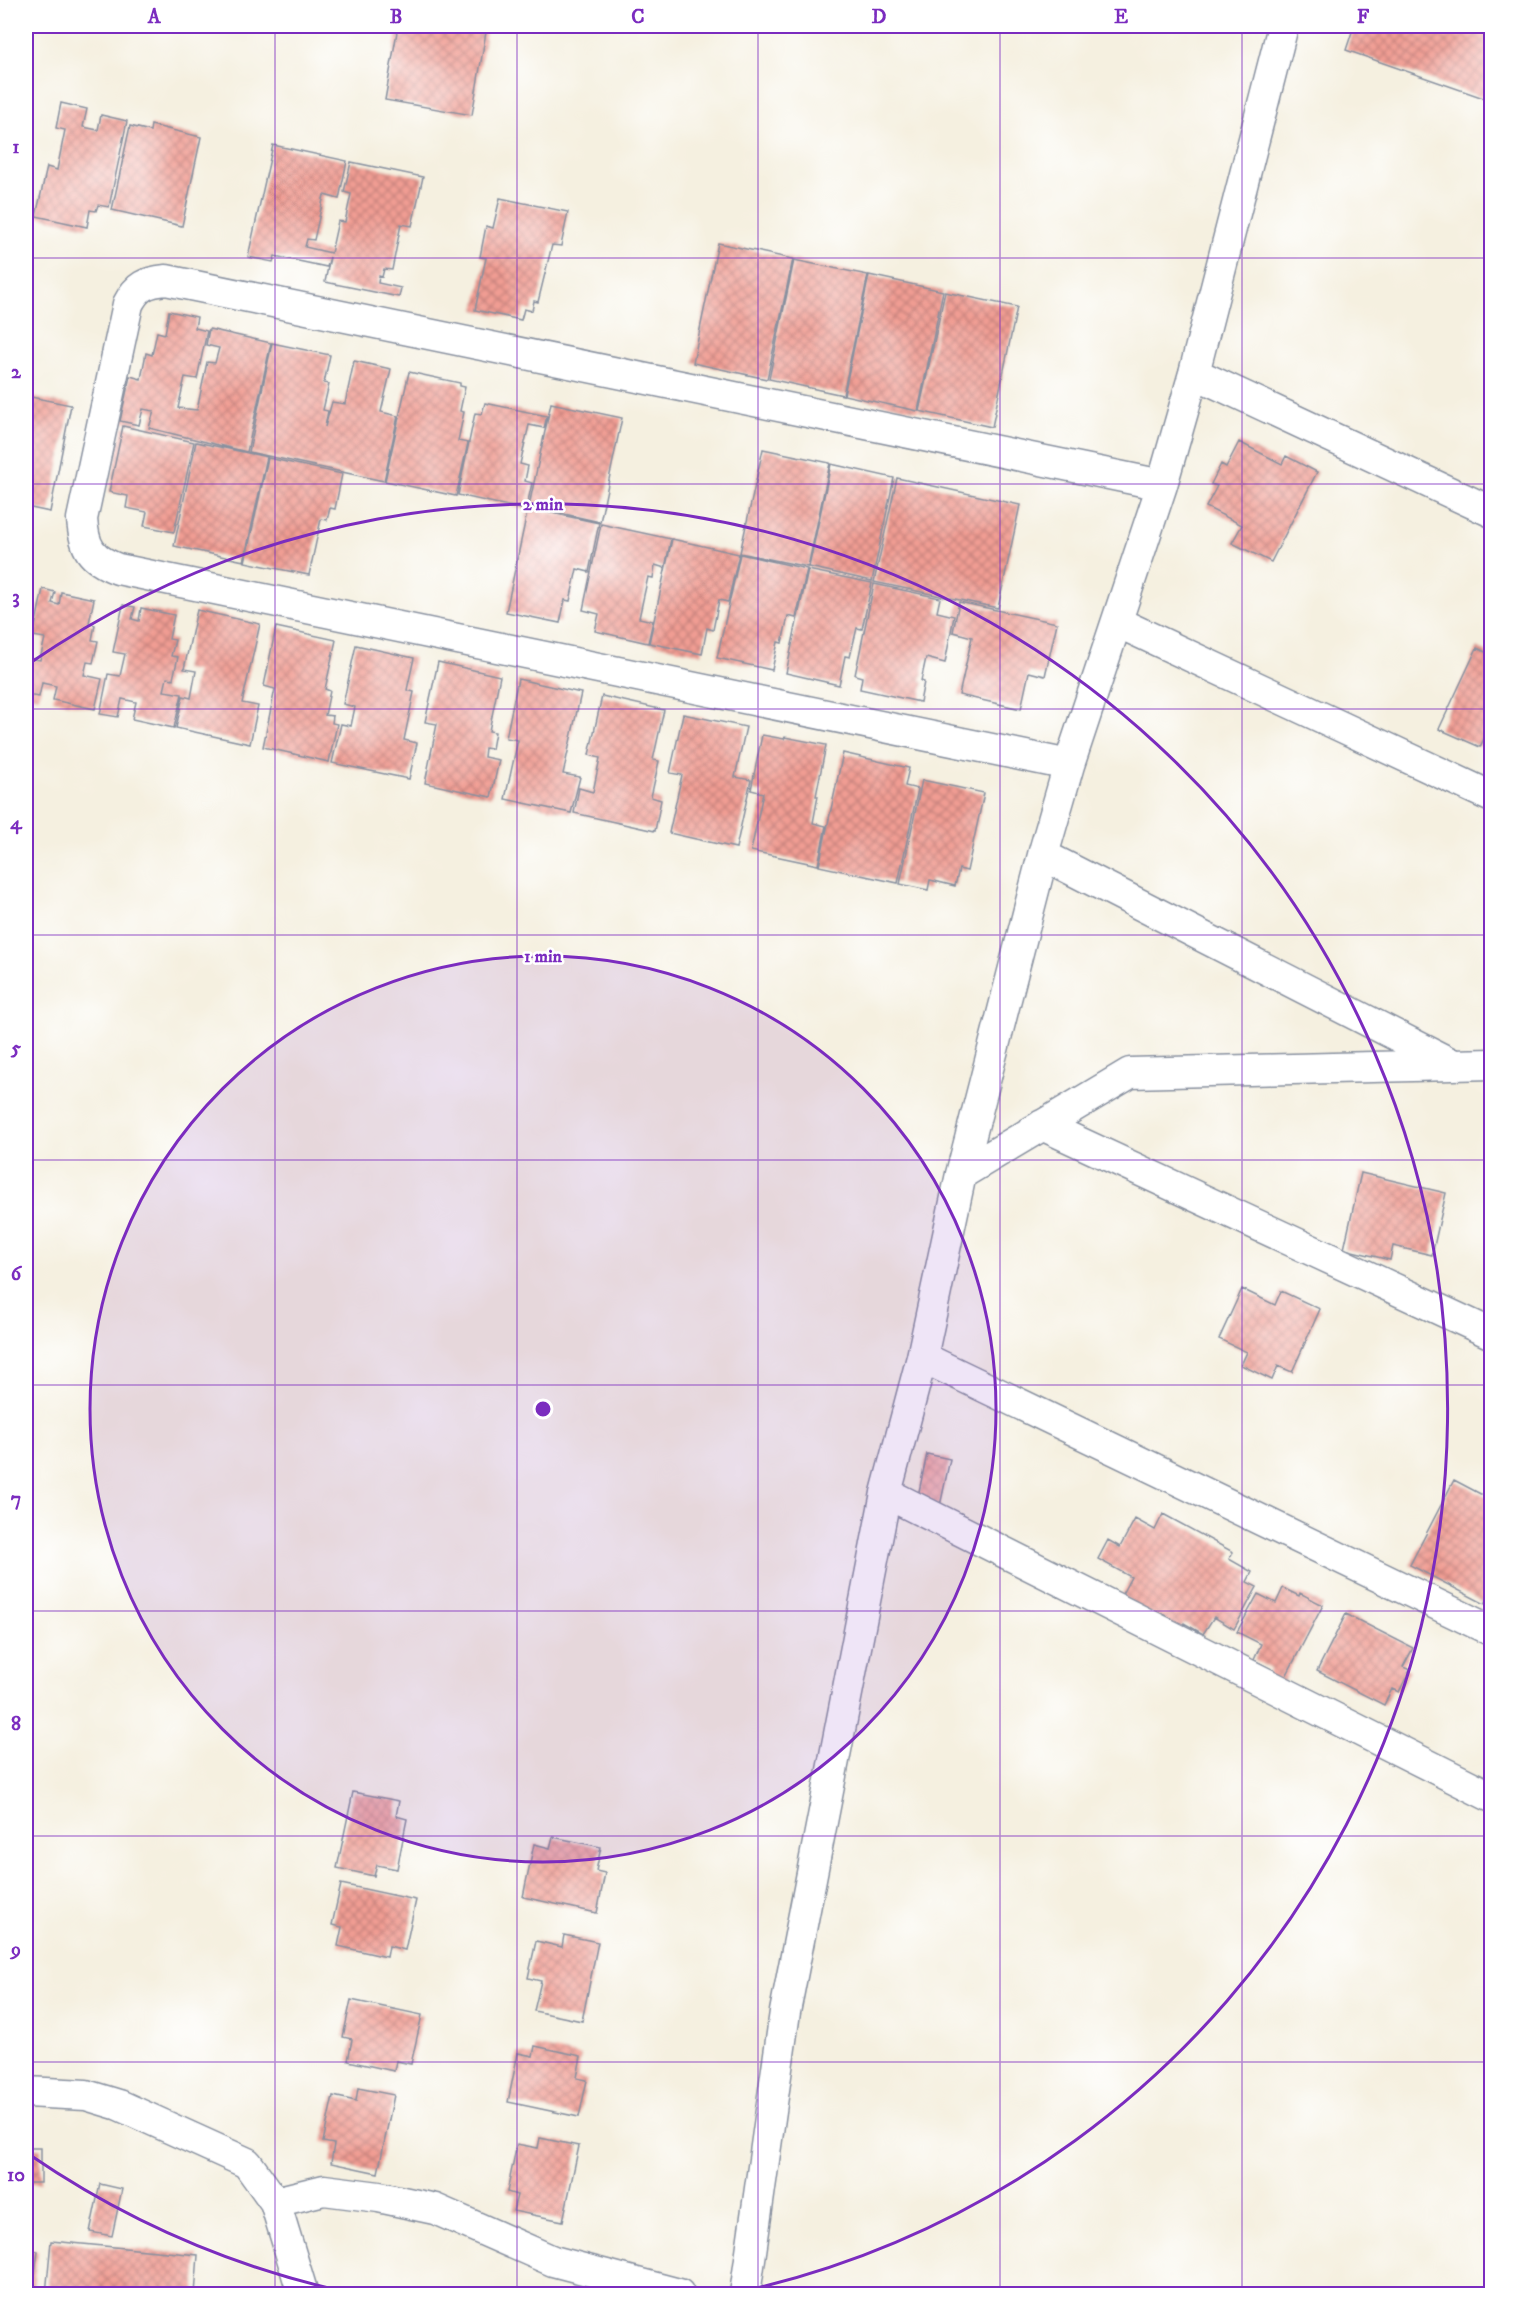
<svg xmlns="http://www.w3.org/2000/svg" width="1517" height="2320" font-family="'IM FELL DW Pica',serif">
  <defs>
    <pattern id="building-cross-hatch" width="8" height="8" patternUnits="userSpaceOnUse" patternTransform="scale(1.5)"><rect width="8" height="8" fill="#f19d93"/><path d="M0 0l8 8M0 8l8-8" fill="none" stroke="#c2807b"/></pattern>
  </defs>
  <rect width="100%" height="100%" fill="#fff"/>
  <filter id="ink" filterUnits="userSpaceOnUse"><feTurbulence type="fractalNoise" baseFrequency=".0167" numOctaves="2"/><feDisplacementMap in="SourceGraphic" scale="12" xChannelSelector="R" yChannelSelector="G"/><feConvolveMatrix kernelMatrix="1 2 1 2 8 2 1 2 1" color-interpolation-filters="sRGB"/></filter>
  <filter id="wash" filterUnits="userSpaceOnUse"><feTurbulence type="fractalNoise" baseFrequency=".008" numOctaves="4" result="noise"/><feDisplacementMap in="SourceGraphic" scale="24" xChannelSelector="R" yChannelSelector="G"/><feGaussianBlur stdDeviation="1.35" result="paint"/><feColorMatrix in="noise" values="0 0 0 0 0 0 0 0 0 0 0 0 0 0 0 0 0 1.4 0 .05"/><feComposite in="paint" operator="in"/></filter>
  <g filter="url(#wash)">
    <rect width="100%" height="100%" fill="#f5f0e0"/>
    <g id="blocks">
      <!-- building -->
      <path fill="url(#building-cross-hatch)" d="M398,26H487L472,115L385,100Z
        M1354,26H1492V101L1346,50Z
        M61,103L87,109L83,127L98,130L101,115L127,121L109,207L98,205L96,211L90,210L87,227L36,216L47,167L57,170L65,130L56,128Z
        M151,125L201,137L182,226L112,210L130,126L150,131Z
        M273,145L347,161L339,199L324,195L314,240L307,239L305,247L331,253L338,221L345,222L351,194L344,192L351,162L423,177L412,226L401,224L392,270L384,269L382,277L379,276L378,283L401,288L399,297L325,282L330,257L327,267L275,256L273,262L248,257Z
        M500,198L568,212L561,246L552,245L538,302L534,301L532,311L524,309L521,320L475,310L486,258L480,257L486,226L493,228Z
        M718,243L793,259L767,379L693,363Z
        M794,260L868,275L843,395L769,379Z
        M869,275L943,291L918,411L844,395Z
        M945,292L1017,307L992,427L919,411Z
        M169,311L197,317L195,328L207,331L197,379L185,377L178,408L197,410L207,362L215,363L219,348L206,345L209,329L271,343L247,452L149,428L154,411L143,409L139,425L120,421L130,376L141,379L146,353L152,355L157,332L165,334Z
        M272,343L330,355L324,383L329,384L323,410L328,411L325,427L332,402L345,404L354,361L391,369L381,412L398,416L384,481L249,452Z
        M409,372L460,383V386L465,387L460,411L464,412L458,441L468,443L456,496L385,481Z
        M26,396L71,405L50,512L26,507Z
        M485,403L547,416L544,428L529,425L520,464L528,466L525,481L532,483L526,510L458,495L475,413L482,414Z
        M551,403L622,418L600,522L529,506Z
        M123,426L194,442L174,532L144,526L147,512L126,508L128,496L109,492Z
        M196,442L267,457L244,561L174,546Z
        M1239,442L1282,464L1286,456L1317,472L1271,562L1232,543L1242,525L1206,507L1217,486L1211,484L1221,464L1226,467Z
        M763,449L830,463L808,567L740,553Z
        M268,458L342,474L335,509L330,508L327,520L321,519L309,575L245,562Z
        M831,464L894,478L872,581L809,567Z
        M897,478L1020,505L998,608L874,582Z
        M528,508L599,523L589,572L577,569L570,601L565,600L560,623L506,612Z
        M601,524L671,539L665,568L655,565L653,578L648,577L639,618L653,621L648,643L595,631L599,614L583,610Z
        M672,539L739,554L728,602L719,600L713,630L707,628L702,654L649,643Z
        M740,554L807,569L796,618L788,616L782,643L778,642L772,670L717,658Z
        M808,570L872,583L862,629L857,628L850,657L845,656L839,685L786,673Z
        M874,584L940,598L937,612L954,616L945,663L926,658L921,681L924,682L920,702L860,689L862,677L855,675Z
        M43,589L55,592L52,603L59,605L61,592L94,599L89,623L95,625L92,640L98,641L93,663L87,662L84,675L102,679L95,709L53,700L56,686L42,683L39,697L26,695V672L28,658L40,660L45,638L33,636Z
        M959,602L1057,623L1045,676L1029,672L1021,709L959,695L972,637L953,632Z
        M123,605L135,607L132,619L139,621L141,608L174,615L169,639L175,640L171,656L178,657L173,679L167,678L164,691L182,694L174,728L132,719L136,702L122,699L118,717L100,714L108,674L120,676L125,654L113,652Z
        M197,610L260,624L242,703L258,706L250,744L176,728L183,696L191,698L196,671L184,669Z
        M276,627L336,640L325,689L330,691L325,715L333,716L332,723L337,724L329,762L263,747L275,689L264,686Z
        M356,645L414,658L407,690L414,692L404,740L417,743L409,779L332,763L341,724L351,726L355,707L343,704Z
        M1477,648L1492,655V722L1480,747L1439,729Z
        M438,662L500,676L489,731L495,732L492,749L485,748L484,757L499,760L491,797L425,783L437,724L425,722Z
        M518,679L581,693L563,774L580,777L571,813L505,799L518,740L506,738Z
        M602,696L664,710L653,760L659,761L651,797L661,800L655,831L574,813L579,788L593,792L600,758L589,755Z
        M683,714L746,727L735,777L751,780L736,848L669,833L682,775L670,773Z
        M762,735L784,739L785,737L826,745L816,796H818L813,823L826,826L818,865L751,851L763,793L751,790Z
        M843,753L909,768L905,786L918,789L898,883L819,866Z
        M922,780L984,793L967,871L959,869L955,886L930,880L928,890L900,884Z
        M1361,1173L1446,1193L1432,1255L1393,1246L1390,1260L1344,1249Z
        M1242,1289L1275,1305L1281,1291L1320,1309L1292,1372L1278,1366L1272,1380L1241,1365L1247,1352L1219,1339Z
        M927,1454L950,1459L940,1506L917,1501Z
        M1454,1480L1492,1500V1590L1485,1604L1410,1565Z
        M1163,1514L1233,1552L1229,1559L1252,1572L1247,1582L1257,1587L1234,1629L1214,1617L1203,1634L1184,1623L1176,1637L1121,1596L1131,1577L1098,1559L1108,1540L1120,1547L1135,1519L1155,1530Z
        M1283,1588L1299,1596L1300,1593L1323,1605L1282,1684L1267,1677L1271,1669L1254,1660L1261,1644L1237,1632L1258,1594L1276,1603Z
        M1346,1614L1413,1648L1403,1667L1410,1670L1399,1692L1392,1689L1384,1705L1317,1671Z
        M353,1792L399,1801L396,1816L407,1819L397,1869L377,1865L374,1876L337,1868Z
        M553,1837L601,1847L596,1871L605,1873L597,1913L523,1897L534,1844L550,1848Z
        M341,1884L416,1900L405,1950L389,1946L387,1957L338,1946L342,1927L332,1925Z
        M564,1935L598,1942L582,2021L534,2011L541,1981L528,1978L536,1941L562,1947Z
        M351,2000L422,2015L411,2064L396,2061L394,2071L348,2061L352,2039L343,2037Z
        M535,2046L581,2056L577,2078L587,2080L579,2117L508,2102L518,2053L533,2056Z
        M358,2088L394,2095L378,2173L331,2163L334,2144L323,2142L333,2096L356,2101Z
        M540,2138L579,2146L563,2221L513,2211L517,2195L507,2192L517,2144L538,2148Z
        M26,2148H41V2183H26Z
        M100,2184L122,2189L112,2236L90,2232Z
        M51,2241L198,2255L195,2294H46Z
        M26,2249L38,2251L32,2294H26Z"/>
    </g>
  </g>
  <g filter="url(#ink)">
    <use href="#blocks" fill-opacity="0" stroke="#88909f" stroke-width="1.5"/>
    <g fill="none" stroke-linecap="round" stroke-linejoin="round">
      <!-- street casing -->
      <g stroke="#88909f" stroke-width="33">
        <path id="street" d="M1194,373L1492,512
          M1117,622L1492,797
          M1069,765L118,569C91,559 84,548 82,519L128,304C137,286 146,282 166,280L1162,485
          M1043,855L1452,1064
          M1042,1125L1492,1334
          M961,1174L1130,1073L1492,1064
          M922,1357L1492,1631
          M886,1493L1492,1797
          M26,2092L86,2095L119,2105L247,2163L275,2202L303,2294
          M275,2202L324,2190L379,2197L435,2209L553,2261L679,2294
          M745,2294L785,2012L886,1493L922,1357L961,1174L1043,855L1069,765L1162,485L1194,373L1283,26"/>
      </g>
      <!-- street -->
      <use href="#street" stroke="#fff" stroke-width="30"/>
    </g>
  </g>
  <!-- grid -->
  <path fill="none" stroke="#7b2cbf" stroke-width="1.5" stroke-opacity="0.55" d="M275,26V2294M517,26V2294M758,26V2294M1000,26V2294M1242,26V2294M26,258H1492M26,484H1492M26,709H1492M26,935H1492M26,1160H1492M26,1385H1492M26,1611H1492M26,1836H1492M26,2062H1492"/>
  <!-- distance rings -->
  <circle cx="543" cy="1409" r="453" fill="#7b2cbf" fill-opacity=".12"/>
  <g fill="none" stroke="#7b2cbf" stroke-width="3">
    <circle cx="543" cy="1409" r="453"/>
    <path d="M355 2294A905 905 0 0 1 30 2155M30 663A905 905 0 1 1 731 2294"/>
  </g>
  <circle cx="543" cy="1409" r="9" fill="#7b2cbf" stroke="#fff" stroke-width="3"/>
  <g font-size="18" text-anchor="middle" font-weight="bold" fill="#7b2cbf" stroke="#fff" stroke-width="5" stroke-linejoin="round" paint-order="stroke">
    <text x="543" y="510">2 min</text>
    <text x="543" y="962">1 min</text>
  </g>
  <!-- margin -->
  <rect width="1517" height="2320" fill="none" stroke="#fff" stroke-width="66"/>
  <rect x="33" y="33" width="1451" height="2254" fill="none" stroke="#7b2cbf" stroke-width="2"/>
  <g font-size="20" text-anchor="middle" font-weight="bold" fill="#7b2cbf">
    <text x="154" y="23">A</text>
    <text x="396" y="23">B</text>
    <text x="638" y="23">C</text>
    <text x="879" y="23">D</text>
    <text x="1121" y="23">E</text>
    <text x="1363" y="23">F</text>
    <text x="16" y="153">1</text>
    <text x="16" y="378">2</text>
    <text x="16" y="603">3</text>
    <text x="16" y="829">4</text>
    <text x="16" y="1054">5</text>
    <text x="16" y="1280">6</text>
    <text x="16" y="1505">7</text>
    <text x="16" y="1730">8</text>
    <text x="16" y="1956">9</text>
    <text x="16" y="2181">10</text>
  </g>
</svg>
